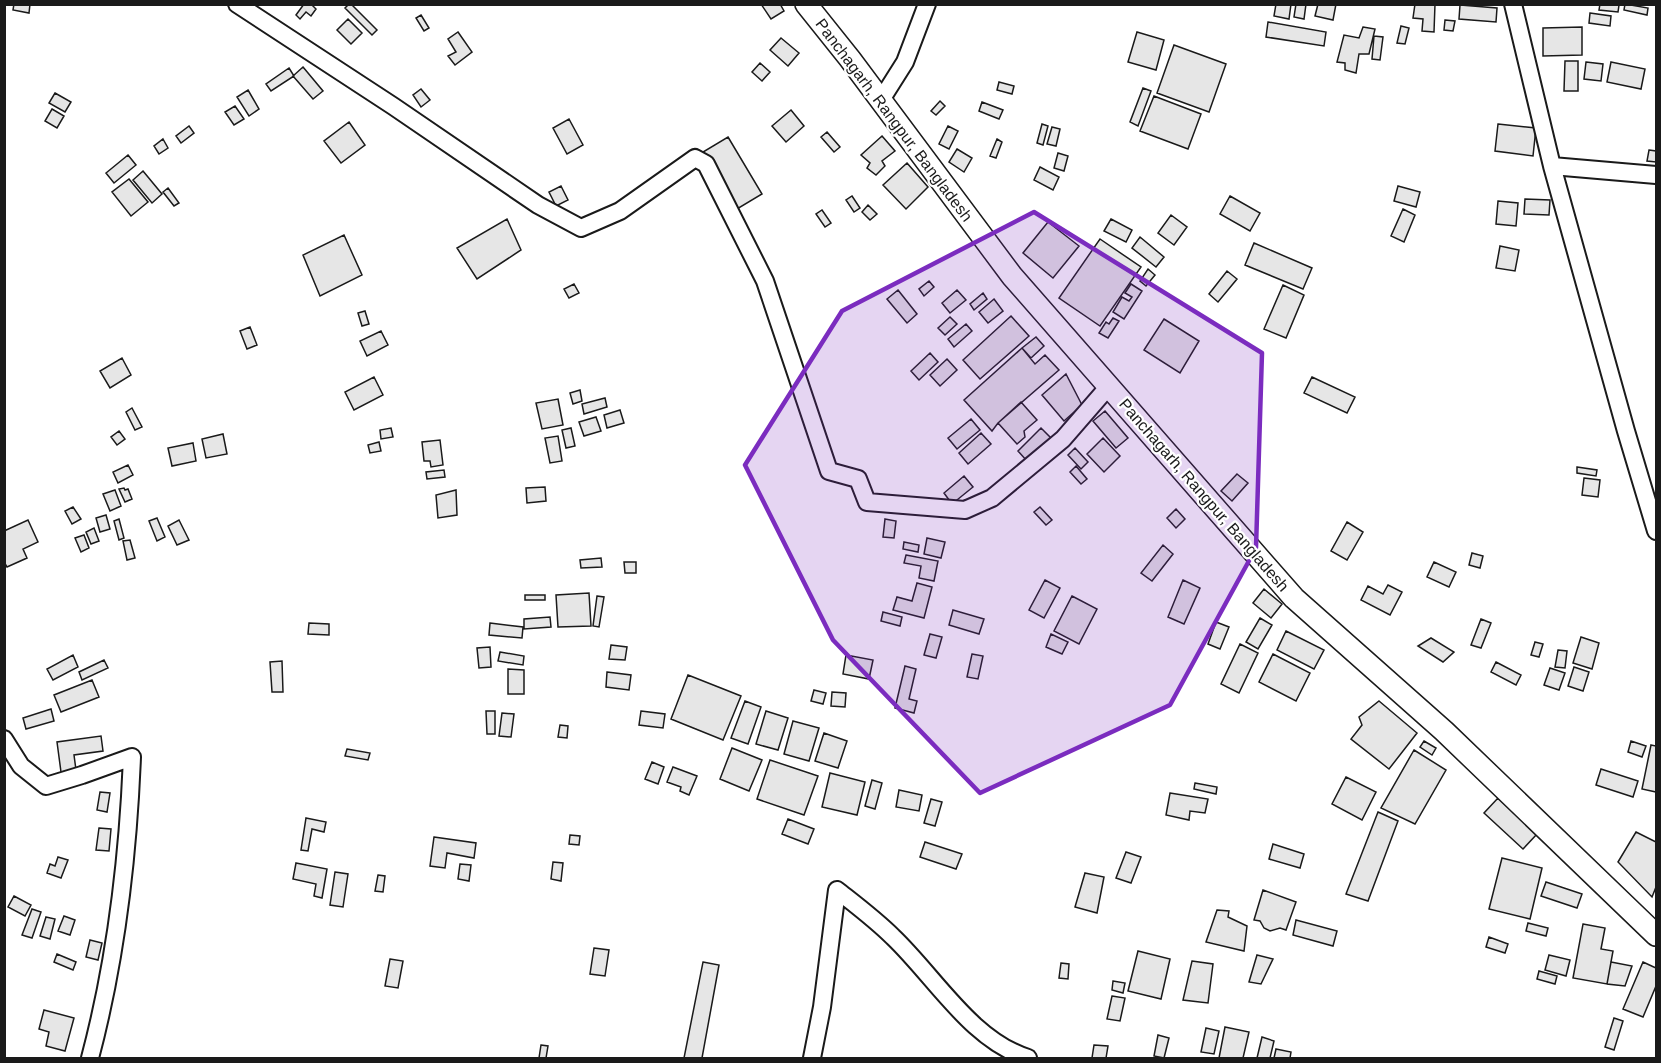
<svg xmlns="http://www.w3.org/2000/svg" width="1661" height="1063" font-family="Arial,sans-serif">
  <rect width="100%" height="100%" fill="#fff"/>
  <!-- building -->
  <path fill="#e6e6e6" stroke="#1a1a1a" stroke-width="1.5" d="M14,4H30L29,13L13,10Z
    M304,4H311L316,9L311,16L306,12L300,19L296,15Z
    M349,4H351L377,30L372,35L345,8Z
    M761,4H780L784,11L771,19Z
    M1276,4H1291L1289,19L1274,16Z
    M1296,4H1306L1304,19L1294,17Z
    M1318,4H1336L1333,20L1315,16Z
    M1415,4H1435L1434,32L1422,31L1423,19L1413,18Z
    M1600,4L1619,5L1618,12L1599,10Z
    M1625,4L1648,8L1647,15L1624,10Z
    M1460,5L1497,8L1496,22L1459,19Z
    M1590,13L1611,16L1610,26L1589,23Z
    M421,15L429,28L424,31L416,18Z
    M348,19L362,33L351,44L337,30Z
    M1445,20L1455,21L1453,31L1444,30Z
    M1268,22L1326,32L1324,46L1266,37Z
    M1401,26L1409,28L1405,44L1397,43Z
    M1363,27L1375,29L1369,54H1359L1356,73L1345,70V63L1337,62L1344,35L1359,38Z
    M1582,27V55L1543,56V28Z
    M458,32L472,52L455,65L448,56L456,52L448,39Z
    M1137,32L1164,40L1156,70L1128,62Z
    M1374,36L1383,37L1380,60L1372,59Z
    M781,38L799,53L788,66L770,50Z
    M1174,45L1226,64L1209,112L1157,93Z
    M1565,61H1578V91H1564Z
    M1586,62L1603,64L1601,81L1584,79Z
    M1611,62L1645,69L1641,89L1607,82Z
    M760,63L770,72L762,81L752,72Z
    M303,67L323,91L313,99L293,76Z
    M289,68L294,76L271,91L266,84Z
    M999,82L1014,86L1012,94L997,90Z
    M1143,88L1151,91L1138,126L1130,122Z
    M421,89L430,100L421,107L413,95Z
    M248,90L259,109L249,116L237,97Z
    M55,93L71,102L65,112L49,103Z
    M1154,96L1201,114L1188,149L1140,131Z
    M940,101L945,106L936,115L931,111Z
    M982,102L1003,110L999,119L979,111Z
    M235,106L244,119L234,125L225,112Z
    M52,109L64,116L57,128L45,121Z
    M791,110L804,126L786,142L772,126Z
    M569,119L583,145L567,154L553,128Z
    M349,122L365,145L341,163L324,141Z
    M1042,124L1048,126L1043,145L1037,143Z
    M1498,124L1536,128L1533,156L1495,151Z
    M189,126L194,133L181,143L176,136Z
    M948,126L958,131L949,149L939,144Z
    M1052,127L1060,129L1056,146L1047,144Z
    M827,132L840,147L834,152L821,137Z
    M882,136L895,151L882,161L885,166L876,175L867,168L870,163L861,155Z
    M728,137L762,194L737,209L703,152Z
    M163,139L168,148L159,154L154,146Z
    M997,139L1002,142L996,158L990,156Z
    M957,149L972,158L964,172L949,162Z
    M1649,150L1656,151V162L1647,161Z
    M1058,153L1068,156L1064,171L1054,168Z
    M128,155L136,165L114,183L106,173Z
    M907,163L928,187L906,209L883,185Z
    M1040,167L1059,177L1053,190L1034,180Z
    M143,171L162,194L152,203L133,180Z
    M129,179L148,202L131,216L112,192Z
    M561,186L568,200L556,206L549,192Z
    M1398,186L1420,192L1416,207L1394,201Z
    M168,188L179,203L174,206L163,192Z
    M852,196L860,208L854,212L846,200Z
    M1230,196L1260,213L1250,231L1220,214Z
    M1525,199L1550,200L1549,215L1524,214Z
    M1498,201L1518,203L1516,226L1496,224Z
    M868,205L877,214L870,220L862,212Z
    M1403,209L1415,215L1404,242L1391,236Z
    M822,210L831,223L825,227L816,214Z
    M1171,215L1187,227L1174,245L1158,233Z
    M507,219L521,250L477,279L457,248Z
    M1111,219L1132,230L1126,242L1104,231Z
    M1048,222L1079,246L1053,278L1023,253Z
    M344,235L362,275L320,296L303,255Z
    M1140,237L1164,257L1156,267L1132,248Z
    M1100,239L1141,267L1100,326L1059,298Z
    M1254,243L1312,268L1303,289L1245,265Z
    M1500,246L1519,250L1515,271L1496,268Z
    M1148,269L1155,275L1146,286L1140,281Z
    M1227,271L1237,279L1218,302L1209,294Z
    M929,281L934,287L924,296L919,289Z
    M574,284L579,293L569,298L564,289Z
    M1131,284L1142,291L1124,319L1113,312L1122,297L1129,301L1132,297L1125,293Z
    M1283,285L1304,295L1286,338L1264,329Z
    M898,290L917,314L907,323L887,299Z
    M957,290L966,300L950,313L942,303Z
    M983,293L987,299L974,310L970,304Z
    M994,299L1003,311L988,323L979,312Z
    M365,311L369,324L362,326L358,313Z
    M1011,316L1029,336L980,379L963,360Z
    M950,317L957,324L945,335L938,328Z
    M1113,318L1119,321L1108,338L1099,333L1106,322L1109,324Z
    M1164,319L1199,341L1180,373L1144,350Z
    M966,324L972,331L954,347L948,339Z
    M250,327L257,345L247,349L240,331Z
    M381,331L388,345L367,356L360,341Z
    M1036,337L1044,346L1031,358L1022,348Z
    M1022,348L1035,364L1045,355L1059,370L998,423L992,431L964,400Z
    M930,353L938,362L919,380L911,371Z
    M122,358L131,375L110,388L100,371Z
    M947,359L957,370L940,386L930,375Z
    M1066,374L1082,405L1064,421L1042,395Z
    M374,377L383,395L354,410L345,392Z
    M1312,377L1355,397L1347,413L1304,393Z
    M580,390L582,401L573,404L570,393Z
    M605,398L607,407L584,414L582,404Z
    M558,399L563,425L542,429L536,403Z
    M1021,402L1037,420L1024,431L1025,437L1017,444L998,423Z
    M132,408L142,427L135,430L126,412Z
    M620,410L624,423L607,428L604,415Z
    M1105,411L1128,438L1116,448L1093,421Z
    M596,417L601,431L584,436L579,422Z
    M971,419L980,430L957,449L948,438Z
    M391,428L393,437L381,439L380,430Z
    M571,428L575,446L566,448L562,430Z
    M1041,428L1051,438L1027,461L1018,451Z
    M119,431L125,439L117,445L111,437Z
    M981,433L991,444L968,464L959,453Z
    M223,434L227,454L206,458L202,439Z
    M558,436L562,461L550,463L545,438Z
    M1103,438L1120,456L1104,472L1087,454Z
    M440,440L443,465L431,467L430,461H424L422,442Z
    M379,442L381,451L370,453L368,445Z
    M193,443L196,461L172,466L168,448Z
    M1075,448L1088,462L1081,469L1068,455Z
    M128,465L133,475L118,483L113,472Z
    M1076,466L1087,479L1081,484L1070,472Z
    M1577,467L1597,470L1596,476L1577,473Z
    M444,470L445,477L427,479L426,472Z
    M1237,474L1248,483L1232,501L1221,491Z
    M964,476L973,487L952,504L944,493Z
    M1584,478L1600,480L1598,497L1582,495Z
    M545,487L546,501L527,503L526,488Z
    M124,488L125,490L128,489L132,499L125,502L119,489Z
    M115,490L121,506L110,511L103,494Z
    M456,490L457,515L438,518L436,495Z
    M73,507L81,519L72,524L65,511Z
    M1040,507L1052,520L1046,525L1034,512Z
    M1176,509L1185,519L1176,528L1167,518Z
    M106,515L110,529L100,532L96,518Z
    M157,518L165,537L157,541L149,521Z
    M119,519L124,538L119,540L114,521Z
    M885,519L896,521L894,538L883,537Z
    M28,520L38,542L23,549L27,558L7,567L4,562V531Z
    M179,520L189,540L177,545L168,526Z
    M1347,522L1363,532L1347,560L1331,551Z
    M94,528L99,541L91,544L86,532Z
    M84,535L89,548L81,552L75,538Z
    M927,538L945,542L941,558L924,554Z
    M130,540L135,558L127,560L123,541Z
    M904,542L919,545L918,552L903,549Z
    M1163,545L1173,554L1152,581L1141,573Z
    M1472,553L1483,556L1480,568L1469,565Z
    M906,555L938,561L934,581L919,578L921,566L904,563Z
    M601,558L602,567L581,568L580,560Z
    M624,562H636V573H625Z
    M1434,562L1456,572L1449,587L1427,577Z
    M1045,580L1060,588L1044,618L1029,610Z
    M1183,580L1200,588L1184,624L1168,617Z
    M917,583L932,587L924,618L893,610L897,597L912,601Z
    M1388,585L1402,592L1390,615L1361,600L1368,586L1383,594Z
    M1264,589L1282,604L1271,618L1253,603Z
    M589,593L591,626L558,627L556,595Z
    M525,595H545V600H525Z
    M597,596L604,597L599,627L593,626Z
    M1072,596L1097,609L1079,644L1054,631Z
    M953,610L984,619L979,634L949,625Z
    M883,612L902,617L900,626L881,621Z
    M550,617L551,627L524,629V619Z
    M1260,618L1272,625L1258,649L1246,642Z
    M1481,619L1491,623L1481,648L1471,645Z
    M1216,622L1229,627L1220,649L1208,644Z
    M309,623L329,624V635L308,634Z
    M490,623L523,627L522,638L489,635Z
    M1286,631L1324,650L1314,669L1277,650Z
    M930,634L942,637L936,658L924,655Z
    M1051,634L1068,642L1062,654L1046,647Z
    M1581,637L1599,643L1592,669L1573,663Z
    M1431,638L1454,652L1443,662L1418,646Z
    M1535,642L1543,644L1539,657L1531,655Z
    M1240,644L1258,653L1239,693L1221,684Z
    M611,645L627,647L625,660L609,659Z
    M490,647L491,667L479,668L477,648Z
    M1558,650L1567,651L1565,668L1555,667Z
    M500,652L524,656L523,665L498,661Z
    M972,654L983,656L978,679L967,677Z
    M1273,654L1310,673L1296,701L1259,682Z
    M73,655L78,667L53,680L47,669Z
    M846,655L873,660L869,679L843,674Z
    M104,660L108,668L82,680L79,672Z
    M282,661L283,692H272L270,662Z
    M1496,662L1521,675L1516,685L1491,672Z
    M905,666L916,669L909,699L917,701L914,713L895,708Z
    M1574,667L1589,672L1583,691L1568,686Z
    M1550,668L1565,673L1559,690L1544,685Z
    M508,669L524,670V694H508Z
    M607,672L631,675L629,690L606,687Z
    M688,675L741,696L723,740L671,719Z
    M92,680L99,697L61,712L54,695Z
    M814,690L826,693L823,704L811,701Z
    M832,692L846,693L845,707L831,706Z
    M745,701L761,707L748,744L731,738Z
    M1379,701L1417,733L1389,769L1351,739L1362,725L1359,717Z
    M51,709L54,721L26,729L23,718Z
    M486,711H495V734H487Z
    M641,711L665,714L663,728L639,725Z
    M766,711L788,718L778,750L756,744Z
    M502,713L514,714L511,737L499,736Z
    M793,721L819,728L809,761L784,754Z
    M560,725L568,726L567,738L558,737Z
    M824,733L847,741L838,768L815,761Z
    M101,736L103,751L74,755L76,770L61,772L57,742Z
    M1424,741L1436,748L1432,755L1420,747Z
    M1631,741L1646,746L1642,757L1628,752Z
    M1651,745L1656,746V792L1642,789Z
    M732,748L762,760L749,791L720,779Z
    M347,749L370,753L368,760L345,756Z
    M1414,750L1446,770L1415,824L1381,808Z
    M770,760L818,776L804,815L757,799Z
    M652,762L664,767L658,784L645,779Z
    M673,767L697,776L689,795L680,791L681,787L667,782Z
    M1601,769L1638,781L1633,797L1596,785Z
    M830,773L865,782L857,815L822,807Z
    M1346,777L1376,792L1362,820L1332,804Z
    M872,780L882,783L875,809L865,806Z
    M1195,783L1217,787L1216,794L1194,789Z
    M899,790L922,795L919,811L896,807Z
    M100,792L110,793L107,812L97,810Z
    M1170,793L1208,799L1205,813L1190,811L1189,820L1166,815Z
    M1498,798L1537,834L1523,849L1484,813Z
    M931,799L942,802L935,826L924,823Z
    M1378,812L1398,821L1368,901L1346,894Z
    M306,818L326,822L324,832L312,829L308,851L301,850Z
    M788,819L814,829L808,844L782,834Z
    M99,828L111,829L109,851L96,850Z
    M1636,832L1656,842V887L1652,897L1618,862Z
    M570,835L580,836L579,845L569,844Z
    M434,837L476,843L474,858L447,853L445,868L430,866Z
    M925,842L962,854L956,869L920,857Z
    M1273,844L1304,854L1300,868L1269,859Z
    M1126,852L1141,857L1131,883L1116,878Z
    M58,857L68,860L61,878L47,873L50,864L55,866Z
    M1502,858L1542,868L1530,919L1489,909Z
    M553,862L563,863L561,881L551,879Z
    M296,863L327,869L322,898L314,896L316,884L293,879Z
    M460,864L471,865L469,881L458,879Z
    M335,872L348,874L343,907L330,905Z
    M1085,873L1104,877L1097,913L1075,907Z
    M378,875L385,876L383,892L375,891Z
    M1546,882L1582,894L1577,908L1541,896Z
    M1263,890L1296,902L1286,930L1280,928L1270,931L1264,928L1260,921L1254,920Z
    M14,896L31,905L25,916L8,907Z
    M32,909L41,912L32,938L22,935Z
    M1217,910L1229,911L1228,917L1247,926L1244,951L1206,942Z
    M64,916L75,920L70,935L58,931Z
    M46,917L55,919L50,939L40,936Z
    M1296,920L1337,931L1333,946L1293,935Z
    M1528,923L1548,928L1546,936L1526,931Z
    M1583,924L1605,928L1601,949L1613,951L1607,984L1573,978Z
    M1489,937L1508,944L1505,953L1486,947Z
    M90,940L102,943L98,960L86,957Z
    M594,948L609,950L605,976L590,974Z
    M1138,951L1170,959L1161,999L1128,991Z
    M57,954L76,962L73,970L54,962Z
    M1257,955L1273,959L1261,984L1249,982Z
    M1549,955L1570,960L1566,976L1545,970Z
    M390,959L403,961L398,988L385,986Z
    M1192,961L1213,964L1208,1003L1183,1000Z
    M703,962L719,965L702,1058H684Z
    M1611,962L1632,966L1625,986L1607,984Z
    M1643,962L1656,968V986L1643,1017L1623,1009Z
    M1061,963L1069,964L1068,979L1059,978Z
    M1539,971L1557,976L1555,984L1537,979Z
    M1113,981L1125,983L1123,993L1112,990Z
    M1112,996L1125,998L1120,1021L1107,1019Z
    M44,1010L74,1018L65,1051L46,1046L49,1032L39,1029Z
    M1614,1018L1623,1021L1614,1050L1605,1047Z
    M1225,1027L1249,1032L1243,1058H1219Z
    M1206,1028L1219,1031L1214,1054L1201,1052Z
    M1158,1035L1169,1038L1164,1058L1154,1056Z
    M1262,1037L1274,1041L1270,1058H1257Z
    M541,1045L548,1046L546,1058H539Z
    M1094,1045L1108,1046L1106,1058H1092Z
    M1276,1049L1291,1052L1290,1058H1274Z"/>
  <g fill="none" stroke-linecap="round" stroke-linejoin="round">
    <!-- minor casing -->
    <g stroke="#1a1a1a" stroke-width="20">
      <path id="minor" d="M237,4L393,106L538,205L581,228L620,211L695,158L706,164L765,281L829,471L858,479L867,502L965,510L992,498L1063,439L1109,386
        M1513,4L1552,166
        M881,100L905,62L927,4
        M1656,175L1552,166L1626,431L1656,531
        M4,739L21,766L46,786L82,775L132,757C128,858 116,960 90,1058
        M812,1058L822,1007L837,890C856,905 876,920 893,937C935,977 971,1040 1028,1058"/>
    </g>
    <!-- tertiary casing -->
    <g stroke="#1a1a1a" stroke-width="24">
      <path id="tertiary" d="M806,4L850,59L1012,276L1294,598L1444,731L1656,935"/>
    </g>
    <!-- minor -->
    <use href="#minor" stroke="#fff" stroke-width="16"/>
    <!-- tertiary -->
    <use href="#tertiary" stroke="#fff" stroke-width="21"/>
  </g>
  <!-- marked area -->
  <path fill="#7b2cbf" fill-opacity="0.2" stroke="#7b2cbf" stroke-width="4.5" stroke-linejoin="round" d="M1034,212L1262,353L1256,548L1170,705L980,793L833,640L745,465L842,311Z"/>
  <g text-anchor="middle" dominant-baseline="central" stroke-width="4.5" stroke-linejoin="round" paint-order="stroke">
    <!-- street labels -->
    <g font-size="16" fill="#1a1a1a" stroke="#fff">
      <text transform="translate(894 120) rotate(53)">Panchagarh, Rangpur, Bangladesh</text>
      <text transform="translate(1204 495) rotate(49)">Panchagarh, Rangpur, Bangladesh</text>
    </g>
  </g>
  <!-- border -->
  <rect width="1661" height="1063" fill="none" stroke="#1a1a1a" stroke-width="12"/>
</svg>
